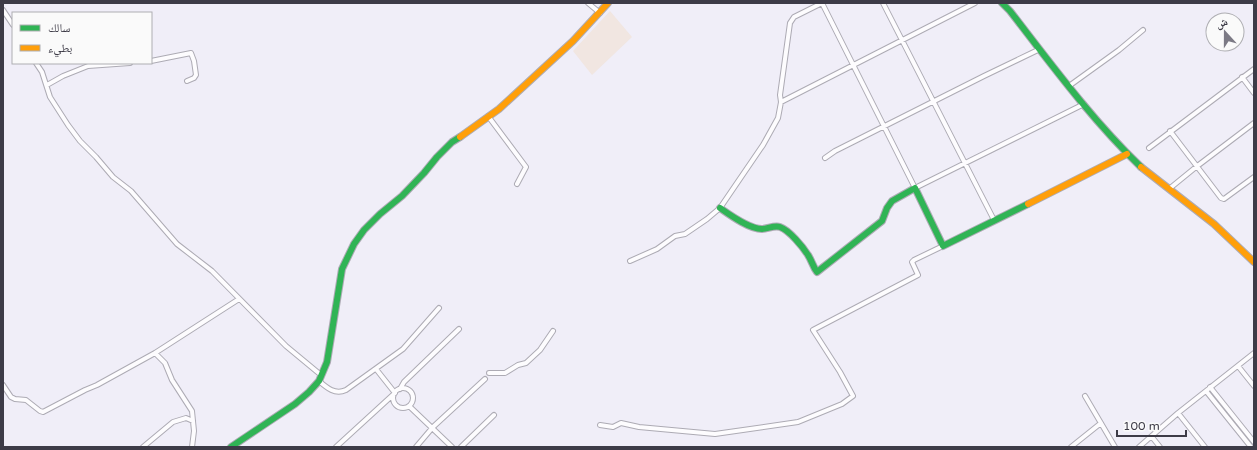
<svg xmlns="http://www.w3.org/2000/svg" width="1257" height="450" font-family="'Varela Round','Noto Naskh Arabic',sans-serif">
  <rect width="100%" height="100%" fill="#f0eef8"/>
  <!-- education -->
  <path fill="#f1e6e1" d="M610,11L632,37L592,75L573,51Z"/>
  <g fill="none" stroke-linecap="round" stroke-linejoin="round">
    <!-- street casing -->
    <g stroke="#adabb4" stroke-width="6">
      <path id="street" d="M588,3L600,13
        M822,3L915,188L1084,104
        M883,3L994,220
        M3,10L13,25
        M151,61L191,53L194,61L196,75L194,78L187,81
        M36,63L42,72L50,97L68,125L80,141L96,157L113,177L131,191L177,244L212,271L286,346L321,375
        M1242,77L1254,93
        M47,85L63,76L88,66L130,63
        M1069,86L1119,50L1143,30
        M781,102L975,3
        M488,116L526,167L517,184
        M1170,131L1221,198L1224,199L1254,177
        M1149,148L1254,69
        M825,158L835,151L984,76L1040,49
        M1169,189L1196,167L1254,123
        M630,261L657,249L675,236L685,234L707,219L720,208L763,145L778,118L781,102L780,95L790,23L794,17L822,3
        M155,353L165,363L172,380L192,411L194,431L192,447
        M1238,366L1254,386
        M489,373H505L518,365L526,363L540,350L553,331
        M319,381C327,388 335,395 346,390L403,349L439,308
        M3,385L11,397L15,399L26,400L40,411L43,412L85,390L97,385L155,353L239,299
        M1210,387L1254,442
        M393 398a10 10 0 1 1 20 0a10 10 0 1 1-20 0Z
        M400,389L404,382L459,329
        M1206,391L1251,447
        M1085,396L1115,447
        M409,406L452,447
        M1178,413L1205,447
        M600,425L613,427L621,423L639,427L715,434L798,422L842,404L853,396L840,372L813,330L918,275L912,262L914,260L943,246
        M1152,437L1160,447
        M143,447L173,422L186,418L193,421
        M336,447L395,393L376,369
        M416,447L433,427L485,379
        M461,447L494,415
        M1071,447L1101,423
        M1139,447L1178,413L1254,353"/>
    </g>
    <!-- fast casing -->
    <g stroke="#adabb4" stroke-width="8">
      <path id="fast" d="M1002,3L1010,11C1051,64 1092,120 1141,167
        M720,208C730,215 749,229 762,229C768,229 774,225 780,227C789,230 803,247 808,255C812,261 813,267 817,272L882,221L887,208L892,201L915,188L943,246L1028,204
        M231,447L295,404L309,392L319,381L327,362L342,269L354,244L364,230L380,214L402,196L424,173L437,157L452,142L460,137"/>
    </g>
    <!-- slow casing -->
    <g stroke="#adabb4" stroke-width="8">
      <path id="slow" d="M460,137L499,109L573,41L608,3
        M1141,167L1214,224L1254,262
        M1028,204L1127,154"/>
    </g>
    <!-- street -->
    <use href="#street" stroke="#fdfcfe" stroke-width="4"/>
    <!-- fast -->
    <use href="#fast" stroke="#30b455" stroke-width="6"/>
    <!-- slow -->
    <use href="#slow" stroke="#ff9f0a" stroke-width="6"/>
  </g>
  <!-- border -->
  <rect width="1257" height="450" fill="none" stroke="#3d3b47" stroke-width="8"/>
  <!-- legend -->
  <rect x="12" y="12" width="140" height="52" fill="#fafafa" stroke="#aeaeb2"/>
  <rect x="20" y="25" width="20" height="6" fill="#30b455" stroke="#aeaeb2"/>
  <text x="48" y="32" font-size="12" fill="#3d3b47">سالك</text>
  <rect x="20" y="45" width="20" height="6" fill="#ff9f0a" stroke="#aeaeb2"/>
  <text x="48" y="52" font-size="12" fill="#3d3b47">بطيء</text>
  <!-- north arrow -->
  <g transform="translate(1225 32) rotate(339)"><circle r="19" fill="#fafafa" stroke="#aeaeb2"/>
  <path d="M0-3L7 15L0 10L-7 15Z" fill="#7c7a85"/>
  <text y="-6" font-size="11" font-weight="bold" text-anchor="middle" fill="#3d3b47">ش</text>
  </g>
  <!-- scale -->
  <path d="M1117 430v6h69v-6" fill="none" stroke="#3d3b47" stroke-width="2"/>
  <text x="1123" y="430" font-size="12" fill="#3d3b47" stroke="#fafafa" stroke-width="3" paint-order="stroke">100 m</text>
</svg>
